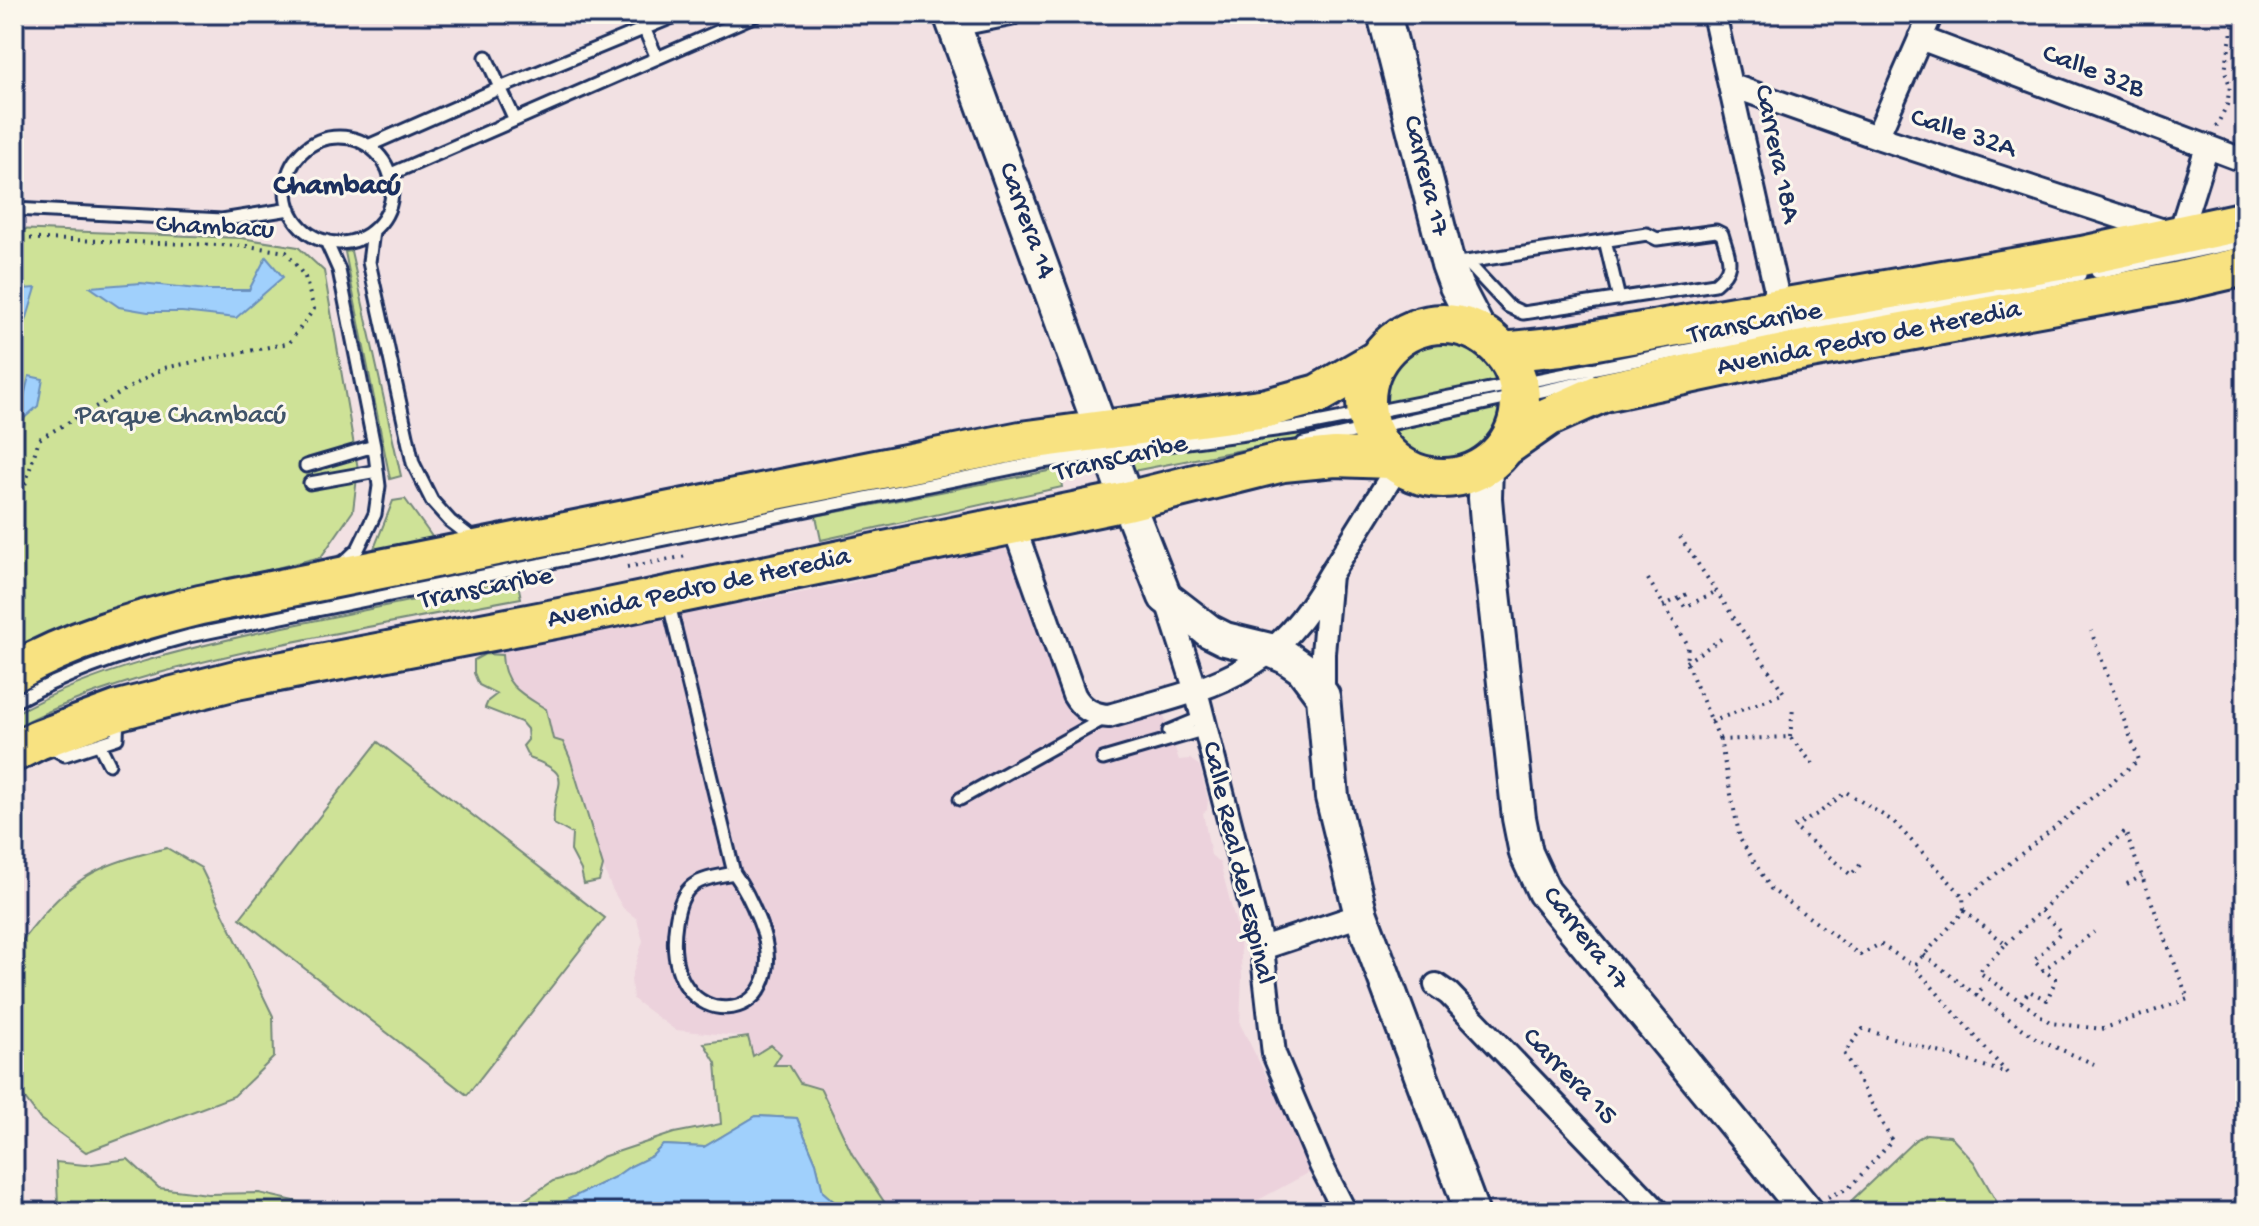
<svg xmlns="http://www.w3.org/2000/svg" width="2259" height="1226" font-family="'Gochi Hand',sans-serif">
  <rect width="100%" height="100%" fill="#f2e1e3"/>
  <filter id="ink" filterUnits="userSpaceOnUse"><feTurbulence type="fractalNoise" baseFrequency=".0125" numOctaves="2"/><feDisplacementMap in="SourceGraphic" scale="16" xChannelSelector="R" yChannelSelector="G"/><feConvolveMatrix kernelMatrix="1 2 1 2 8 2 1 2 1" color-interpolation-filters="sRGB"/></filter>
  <g filter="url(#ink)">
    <!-- built -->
    <path fill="#ecd2dc" d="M994,547H1001L1013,555L1074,712L1162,709L1179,760L1190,759L1200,766L1208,800L1207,810L1203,813L1211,855L1220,863L1240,939L1242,977L1240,1024L1314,1170L1236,1212H891L800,1084L773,1066L753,1056L748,1037L675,1030L633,999L631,979L643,941L637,919L623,908L612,889L597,852L581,798L553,740L546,709L523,695L508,681L502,672L501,656L485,654L482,638L579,621L613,627L625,618L698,604L754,602L845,584Z"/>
    <!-- green -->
    <path fill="#cee297" stroke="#74887a" stroke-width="2" d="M14,229L241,238L298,247L324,271L358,469L353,511L321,557L179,592L14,654Z
      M351,251L401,476L390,479L345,252Z
      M1383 403a62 62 0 1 1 124 0a62 62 0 1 1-124 0Z
      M1315,428L1318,435L1133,471L1129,458Z
      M1059,469L1062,487L821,540L816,516Z
      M405,499L433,538L373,551L393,501Z
      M517,579L521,598C435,614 349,630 263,648C177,667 92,687 14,728V714C96,669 188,648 279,628C358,611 438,595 517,579Z
      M485,654L502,655C503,686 522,694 546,709L553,739L563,742L570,758L603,866L599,881L584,884L581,870L571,851L572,834L554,824C550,785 581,776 529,758L523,746L528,740L527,729L521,722L485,708L488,701L497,694L479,685L474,673V660Z
      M378,742L605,918L467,1095L240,918Z
      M167,848L201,868L273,1016L274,1057L234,1096L86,1152L40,1119L14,1084V959C18,944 26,935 36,923C75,874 107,862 167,848Z
      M748,1037L753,1056L771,1045L781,1054L774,1065H789L800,1083L821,1089L852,1154L891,1212H846L823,1192L816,1163L797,1118L756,1116L704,1147L663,1145L652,1156L629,1167L615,1177L542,1212H494L511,1209L553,1181L572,1176L602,1157L674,1133L721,1124L716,1063L704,1043Z
      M1926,1134L1950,1136L1974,1162L1999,1206L2014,1212H1861L1859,1207L1851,1201L1915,1140Z
      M128,1159L159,1188L208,1194L259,1193L343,1212H101L58,1203L56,1162L85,1165Z"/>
    <!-- water -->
    <path fill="#a0d0fc" stroke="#6b90bd" stroke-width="2" d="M266,257L283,277L236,318L182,312H148L119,307L90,287L141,283L207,290H249Z
      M36,288L26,321L14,330V317L19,314L21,289Z
      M29,376L43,379L38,406L14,427V398L23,401Z
      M756,1116L797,1118L816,1163L823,1192L846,1212H542L615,1177L629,1167L652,1156L663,1145L704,1147Z
      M58,1203L101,1212H14V1210Z"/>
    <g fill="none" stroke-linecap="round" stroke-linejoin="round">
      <!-- service casing -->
      <g stroke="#1b2f5e" stroke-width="17">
        <path id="service" d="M638,14L657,58
          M486,57L515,120
          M286 190a53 53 0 1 1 106 0a53 53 0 1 1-106 0Z
          M370,145L500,88L680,14
          M391,174L758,14
          M14,209L222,220L290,209
          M373,231L369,262L413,463L432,501L450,521L476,541
          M1605,240L1619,299
          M326,241L339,270L374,446L379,486L375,514L358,549L340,566
          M1453,264L1647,234L1657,239L1716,231L1722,234C1729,258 1736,267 1715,284L1523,313L1508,306L1467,262
          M2097,272L2245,241
          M1303,443L1592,380
          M306,466L374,446
          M310,483L377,471
          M668,600L734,873C745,888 752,903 759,921C803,1031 658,1042 676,922C682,881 698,880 734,873
          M14,702C69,672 129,652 189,636L1042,462L1297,427L1789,330L2080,275
          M1169,731L1203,717
          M99,744L109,764
          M49,746L65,755L117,738L118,716
          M1103,759L1206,729
          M960,799L1105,718"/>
      </g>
      <!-- minor casing -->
      <g stroke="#1b2f5e" stroke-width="28">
        <path id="minor" d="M1714,14L1780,308
          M954,25L1010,14
          M1920,38L2245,161
          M1730,85L1877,137L2179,236L2207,147
          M1877,137L1931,14
          M1013,524L1074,695C1082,709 1093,715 1109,716C1213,686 1273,678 1330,575
          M1166,598L1196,691L1262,948L1274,1054L1321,1165L1345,1212
          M1323,696V653L1330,575L1398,466
          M1262,948L1361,915
          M1436,985L1449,994L1658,1212"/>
      </g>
      <!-- secondary casing -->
      <g stroke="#1b2f5e" stroke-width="38">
        <path id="secondary" d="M950,14L1127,501L1165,597L1209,631L1225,639L1270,650L1286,657L1302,668L1323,696L1332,797L1361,915L1472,1212
          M1384,14L1448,264L1456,286L1481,334
          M1486,466L1485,498L1490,557L1519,818L1526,853L1544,892L1807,1212"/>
      </g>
      <!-- trunk casing -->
      <g stroke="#1b2f5e" stroke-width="44">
        <path id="trunk" d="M1366 401a77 77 0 1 1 154 0a77 77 0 1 1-154 0Z
          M1503,352L1561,346L2082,256L2245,221
          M1505,447L1548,417L1604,392L1788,353L2176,282L2245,266
          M14,672C72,639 136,621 200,605L1021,441L1267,408L1318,394L1377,360
          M14,752L38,740L119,710L236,680L565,617L1127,501L1283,462L1335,457L1390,459"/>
      </g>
      <!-- path -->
      <path stroke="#1b2f5e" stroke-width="4" stroke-dasharray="2 6" stroke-linecap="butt" d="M2216,127L2227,105L2230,86L2225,71L2235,14
        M14,238L248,246L286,252L305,277L314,309L289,343L164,368L39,439L14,521
        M1680,537L1784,693L1711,722
        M627,567L687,556
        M1648,579L1688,645L1686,662L1720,740
        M1679,598L1685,607L1717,591
        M1663,606L1691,592
        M1686,662L1721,639
        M1790,737L1793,708
        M1813,764L1790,737L1720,740L1740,839L1771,889L1860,955L1880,944L1914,966
        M1860,865L1851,875L1794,827L1819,813L1846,792L1894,822L1963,896L1964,911
        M2127,884L2142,876
        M1971,894L2139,760L2091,631
        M2041,911L2061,932L2034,961L2043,970L2094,932
        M1924,955L1976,995L1983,987
        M1976,995L2037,1039L2094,1064
        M2021,1002L2029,991L2047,1000L2056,979L2043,970
        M1828,1197L1849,1188L1892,1141L1844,1053L1863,1029L2007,1073L1914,966L1964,911L2006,944L1979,972L2051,1023L2102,1029L2188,999L2125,831L2006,944"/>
      <!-- service -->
      <use href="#service" stroke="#fbf7ec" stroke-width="11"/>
      <!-- minor -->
      <use href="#minor" stroke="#fbf7ec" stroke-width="22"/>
      <!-- secondary -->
      <use href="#secondary" stroke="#fbf7ec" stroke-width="32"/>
      <!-- trunk -->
      <use href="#trunk" stroke="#f8e281" stroke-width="38"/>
    </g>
  </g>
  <g text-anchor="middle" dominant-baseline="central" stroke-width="6" stroke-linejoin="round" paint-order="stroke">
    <!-- street labels -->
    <g font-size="28" fill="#1b2f5e" stroke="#fbf7ec">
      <text transform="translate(2093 72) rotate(21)">Calle 32B</text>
      <text transform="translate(1963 134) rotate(18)">Calle 32A</text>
      <text transform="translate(1776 154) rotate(78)">Carrera 18A</text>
      <text transform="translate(1425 176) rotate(76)">Carrera 17</text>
      <text transform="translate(1026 221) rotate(70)">Carrera 14</text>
      <text transform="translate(215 228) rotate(3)">Chambacu</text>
      <text transform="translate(1755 324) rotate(-11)">TransCaribe</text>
      <text transform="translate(1869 339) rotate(-11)">Avenida Pedro de Heredia</text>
      <text transform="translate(1121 459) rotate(-13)">TransCaribe</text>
      <text transform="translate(486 589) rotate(-11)">TransCaribe</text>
      <text transform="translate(699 589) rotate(-12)">Avenida Pedro de Heredia</text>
      <text transform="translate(1237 863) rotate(77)">Calle Real del Espinal</text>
      <text transform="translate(1585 939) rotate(52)">Carrera 17</text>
      <text transform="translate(1569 1077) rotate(46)">Carrera 15</text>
    </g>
    <!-- park labels -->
    <g font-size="28" fill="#3f5369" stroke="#fbf7ec">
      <text x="181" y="416">Parque Chambacú</text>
    </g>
    <!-- neighbourhood labels -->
    <g font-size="30" font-weight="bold" fill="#1b2f5e" stroke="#fbf7ec">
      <text x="337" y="187">Chambacú</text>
    </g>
  </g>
  <!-- margin -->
  <rect width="2259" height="1226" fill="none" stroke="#fbf7ec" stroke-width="48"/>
  <rect x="24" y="24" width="2211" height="1178" fill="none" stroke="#1b2f5e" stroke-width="3" filter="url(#ink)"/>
</svg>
